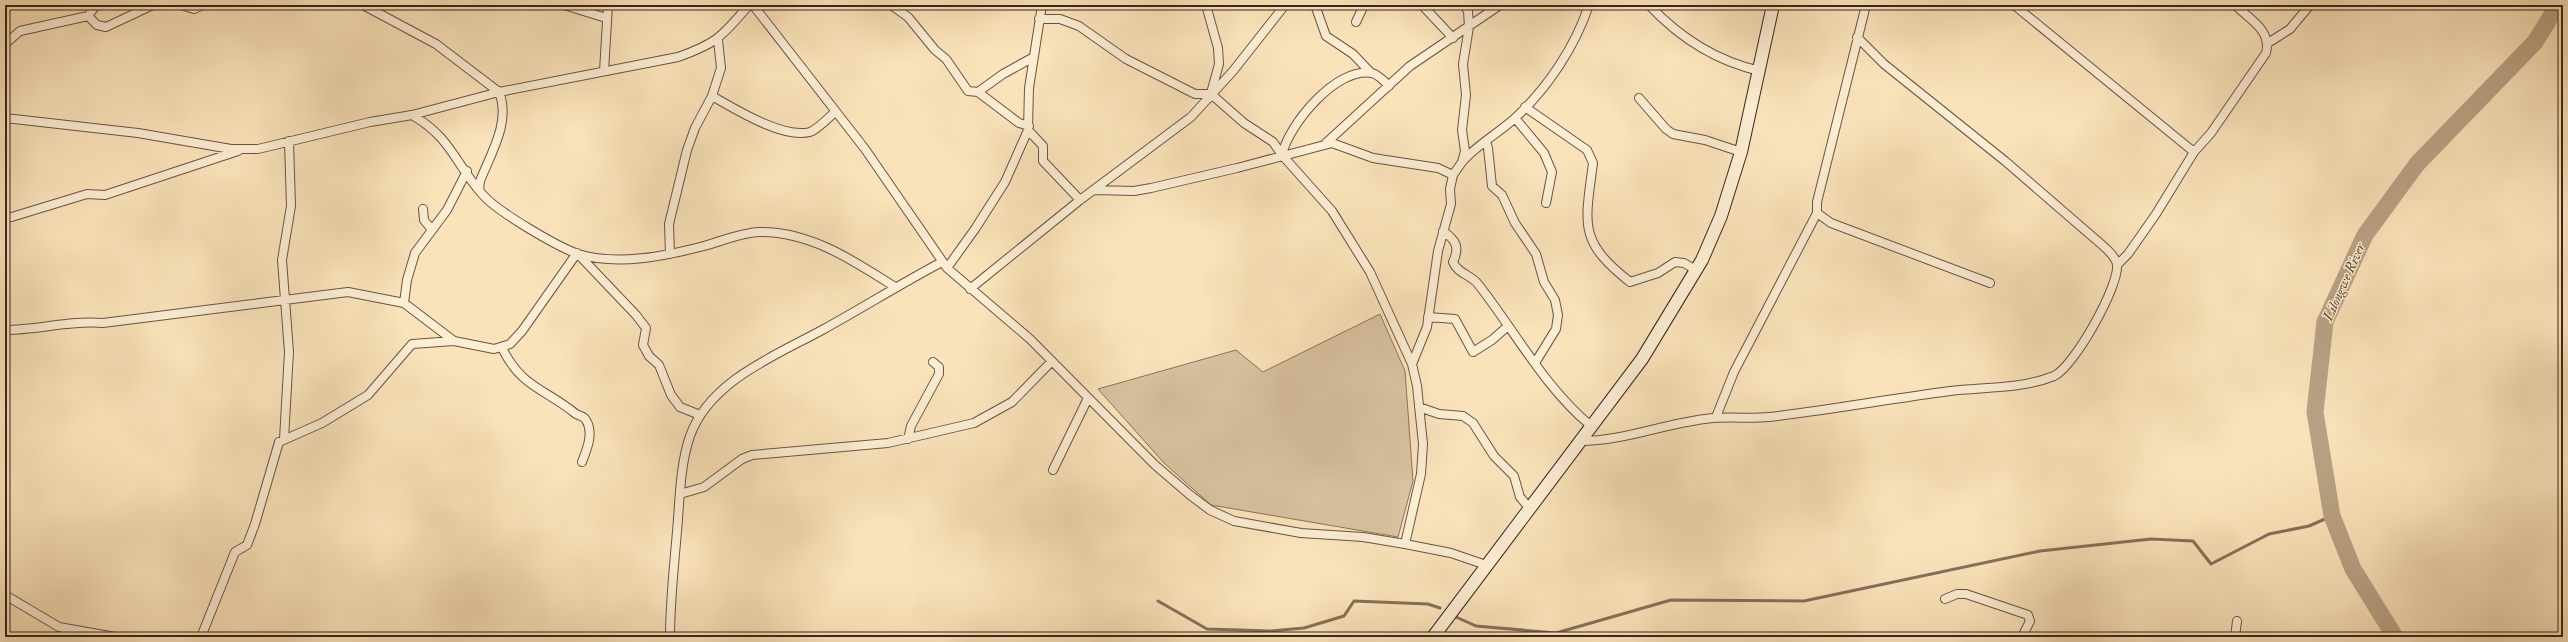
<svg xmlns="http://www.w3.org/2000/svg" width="2568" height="642" font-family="'IM FELL Double Pica',serif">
  <rect width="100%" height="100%" fill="#fae3bb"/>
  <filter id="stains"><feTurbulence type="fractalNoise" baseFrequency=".005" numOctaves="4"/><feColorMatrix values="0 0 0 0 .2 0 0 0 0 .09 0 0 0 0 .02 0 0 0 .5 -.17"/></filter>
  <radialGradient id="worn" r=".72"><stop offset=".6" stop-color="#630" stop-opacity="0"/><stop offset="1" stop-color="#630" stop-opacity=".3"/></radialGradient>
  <!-- green -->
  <path fill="#d9c3a0" stroke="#8a745d" d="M1380,314L1405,371L1413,481L1398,537L1211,505L1164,463L1098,389L1236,350L1263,372Z"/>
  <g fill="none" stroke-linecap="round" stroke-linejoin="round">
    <!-- stream -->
    <path stroke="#86705a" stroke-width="3" d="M1158,601L1207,629L1271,631L1304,628L1344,616L1354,601L1428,604L1440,608
      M1456,617L1476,626L1556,633L1671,600L1804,601L2040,551L2151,539L2193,541L2211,564L2269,534L2309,526L2332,516"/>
    <!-- river -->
    <path stroke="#b9a284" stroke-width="17" d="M2395,637L2353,569L2332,516L2315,412L2325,322L2365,235L2417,164L2535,42L2558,5"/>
    <!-- street casing -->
    <g stroke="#6a5442" stroke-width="10">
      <path id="street" d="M181,5L194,9L203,5
        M363,5L436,44L499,92C511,122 491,153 480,181L479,190
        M564,5L606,18
        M753,5L865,149L947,268L1030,339L1155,465L1190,495L1210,510L1234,521L1301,533L1363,537L1405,544L1451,553L1486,565
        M891,5L908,17L935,50L946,59L968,91L978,92L1003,74L1032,58
        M1206,5L1218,48L1219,64L1211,93
        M1315,5L1326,36L1353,54L1371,73
        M1422,5L1453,38
        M1649,5C1679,37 1716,61 1760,71
        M1866,5L1817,202V213L1831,223L1990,283
        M2014,5L2194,152
        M88,16L97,25L106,27L153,5
        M1039,19H1060L1079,26L1126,59L1195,94H1211L1244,123L1273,142L1282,155L1332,211L1370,272L1412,364L1417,386L1423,444L1421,474L1405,544
        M1356,22L1364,5
        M2268,43L2290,29L2310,5
        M5,44L20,31L88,16L96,5
        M604,71L608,5
        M978,92L1019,123L1029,126
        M712,96C735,109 783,139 810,132C818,129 828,118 835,112
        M1639,98L1666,129L1673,134L1705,140L1741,152
        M1525,107L1587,150L1593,163C1585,225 1578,241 1630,282L1658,273L1675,262L1684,263L1696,270
        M412,115C452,138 455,164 483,195C498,212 556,246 578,254C618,266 665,256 704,246C722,241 740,233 759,232C810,231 854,261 895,287
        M5,118L138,133L231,149H258L370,122L412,115L499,92L678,57C718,43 722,36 749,5
        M1515,118L1544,153L1552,172L1546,203
        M1028,130L1043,146V161L1080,200
        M1486,142L1488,148L1492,186L1502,195L1515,223L1536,254L1544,282L1555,300L1558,315L1556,329L1535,363
        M1326,143L1410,66L1500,5
        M1282,155C1288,125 1337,66 1372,73C1379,75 1384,81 1389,86
        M1462,162C1477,145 1497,134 1514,119C1547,89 1575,47 1589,5
        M1094,190L1134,191L1151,188L1237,168L1332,143L1373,158L1438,168L1453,175
        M423,209L424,220L432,230
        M5,219L87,194L105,195L238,151
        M1443,231C1456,240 1460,247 1453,262C1457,273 1471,275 1478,284C1515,331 1544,387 1591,426
        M670,254L669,224L687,150L695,128L712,96L721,68L718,40
        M2117,265L2128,254L2156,214L2194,152L2211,133L2266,53C2272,30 2249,19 2235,5
        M947,268L975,229L1005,182L1028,130L1029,88L1042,5
        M970,289L1080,200L1191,117L1233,71L1285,5
        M404,303L407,280L415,253L447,210L467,171
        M1428,317L1455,319L1473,352L1492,340L1508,326
        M5,330C38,330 70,320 103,323L348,292L404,303L454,341
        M502,348C522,388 544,388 576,414C580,416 584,416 586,420C594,433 587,449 582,462
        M1412,364L1427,327L1438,251L1451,204L1450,189L1453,175L1462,162L1465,151L1462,130L1466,95L1463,64L1469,27L1468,11L1464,5
        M1419,407L1439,414L1463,416L1473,423L1494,456L1514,476L1520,497L1530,509
        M1716,417L1734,372L1817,213
        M284,439L289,352L282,260L291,206L289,141
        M908,439L911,426L939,374V367L933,362
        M1580,441C1623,441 1663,424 1705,419C1726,416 1748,419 1769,417C1830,410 1889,399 1950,391C1984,387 2022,389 2054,376C2074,367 2120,285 2117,264C2115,256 2107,249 2101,244L2005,161L1884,64L1857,37
        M1053,470L1088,398
        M680,494L704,487L742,459L752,455L888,443L974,423L1012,402L1052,361
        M5,595L59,627L115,637
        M1945,599L1957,594H1966L2028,615L2030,621L2022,637
        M62,637L67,630
        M201,637L235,552L247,545L255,524L279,442L322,423L368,395L412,344L454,341L494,349L510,344L522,331L577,253L636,315L646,328L643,345L649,356L659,365L671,395L680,407L700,415
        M670,637C670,597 675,559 678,519C680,492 681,462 690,436C710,380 777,355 824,329C864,307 902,283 942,262
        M2235,637L2237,621"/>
    </g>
    <!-- secondary casing -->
    <g stroke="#3a251a" stroke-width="14">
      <path id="secondary" d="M1433,637L1642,359L1702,260L1721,216L1741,152L1773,5"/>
    </g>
    <!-- street -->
    <use href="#street" stroke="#fcedd3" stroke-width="8"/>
    <!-- secondary -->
    <use href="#secondary" stroke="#fcedd3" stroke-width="12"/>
  </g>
  <g text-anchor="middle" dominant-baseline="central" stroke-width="3" stroke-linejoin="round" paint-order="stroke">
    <!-- water labels -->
    <g font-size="14" font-style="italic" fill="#604a3a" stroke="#fcedd3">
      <text transform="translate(2344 282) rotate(-66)">Lilongwe River</text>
    </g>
  </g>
  <!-- margin -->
  <rect width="2568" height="642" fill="none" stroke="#fae3bb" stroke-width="20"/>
  <rect x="6" y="6" width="2556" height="630" fill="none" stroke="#3a251a" stroke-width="2"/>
  <rect x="10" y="10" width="2548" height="622" fill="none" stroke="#3a251a"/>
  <rect width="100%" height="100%" filter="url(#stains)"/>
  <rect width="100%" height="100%" fill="url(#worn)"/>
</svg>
